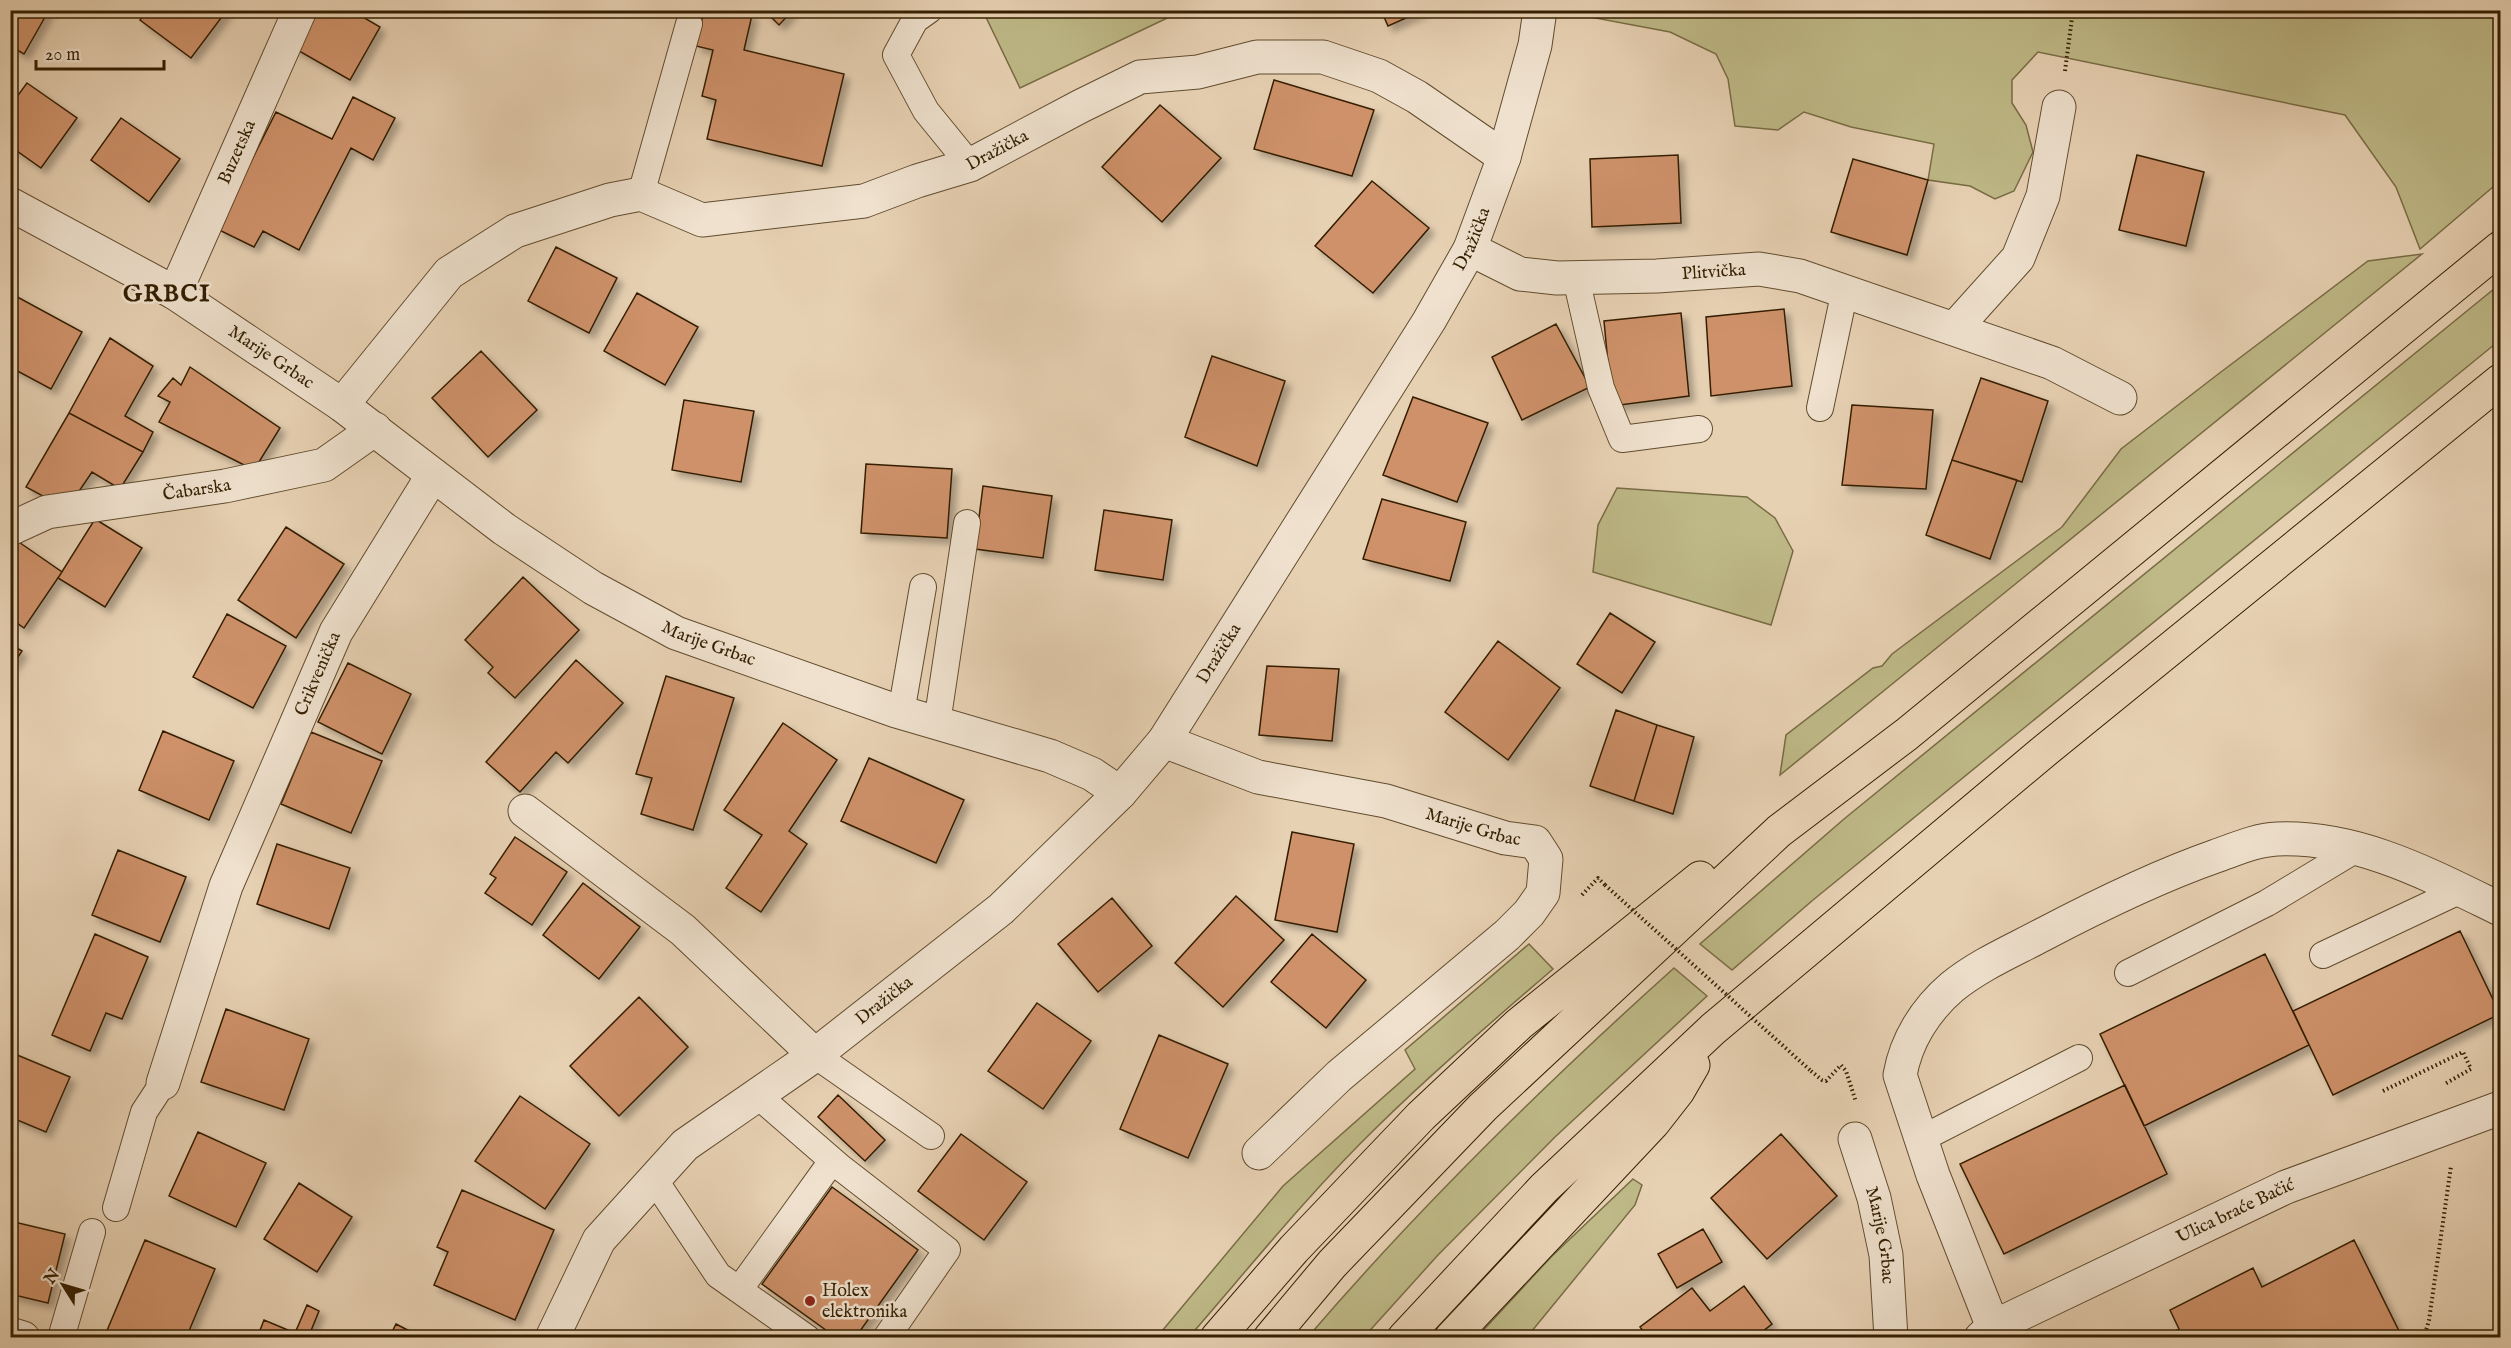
<svg xmlns="http://www.w3.org/2000/svg" width="2511" height="1348" font-family="'IM FELL English',serif">
  <defs>
    <filter id="shadow"><feDropShadow dx="5.5" dy="5.5" stdDeviation="3" flood-color="#0004"/></filter>
  </defs>
  <rect width="100%" height="100%" fill="#e7d1b3"/>
  <filter id="stains"><feTurbulence type="fractalNoise" baseFrequency=".00333" numOctaves="4"/><feColorMatrix values="0 0 0 0 .2 0 0 0 0 .09 0 0 0 0 .02 0 0 0 .5 -.17"/></filter>
  <radialGradient id="worn" r=".72"><stop offset=".6" stop-color="#630" stop-opacity="0"/><stop offset="1" stop-color="#630" stop-opacity=".3"/></radialGradient>
  <!-- green -->
  <path fill="#beb987" stroke="#796c44" stroke-width="1.5" d="M1579,10L2500,11V181L2420,249L2396,187L2345,115L2038,52L2012,80V103L2026,125L2033,152L2014,191L1995,199L1970,186L1928,180L1934,144L1851,127L1804,112L1778,130L1735,126L1728,79L1716,54L1670,32L1579,15Z
    M983,11H1182L1020,88Z
    M2422,254L1780,775L1786,735L1873,668L1882,666L1892,654L2062,527L2121,449L2217,375L2368,261Z
    M2500,284V340L1813,900L1732,970L1700,944L1844,819Z
    M1617,488L1747,497L1775,518L1793,551L1771,625L1593,572L1598,525Z
    M1529,944L1553,969C1493,1021 1433,1072 1377,1127C1309,1193 1250,1267 1189,1337H1157L1283,1186L1415,1069L1405,1050Z
    M1674,968L1707,996L1555,1137L1438,1255L1364,1337H1308C1421,1205 1545,1084 1674,968Z
    M1633,1179L1642,1185L1635,1205L1527,1337H1477L1551,1257Z"/>
  <!-- building -->
  <path fill="#ce916a" stroke="#341f01" stroke-width="1.5" filter="url(#shadow)" d="M10,10H49L24,54L10,46Z
    M147,10H227L191,58L140,20Z
    M313,10H351L380,27L350,80L292,47Z
    M704,10H745L752,15L744,50L844,74L822,166L707,139L716,100L702,96L713,50L696,46Z
    M764,10H793L779,25Z
    M1381,10H1424L1388,26Z
    M1274,80L1374,110L1352,176L1254,149Z
    M27,83L77,118L41,168L10,146V106Z
    M353,97L395,118L373,160L351,148L299,250L263,231L254,247L217,229L276,112L332,139Z
    M1160,105L1221,158L1162,222L1102,167Z
    M121,118L180,159L149,202L91,160Z
    M1678,155L1681,223L1592,227L1590,159Z
    M2137,155L2204,172L2186,246L2119,230Z
    M1853,159L1928,180L1907,255L1831,232Z
    M1372,181L1429,228L1373,293L1315,246Z
    M556,247L617,278L589,333L528,301Z
    M10,293L82,332L51,389L10,367Z
    M637,293L698,327L665,385L604,351Z
    M1784,309L1792,386L1711,396L1706,317Z
    M1681,313L1689,396L1612,406L1604,321Z
    M1556,324L1590,387L1522,420L1492,357Z
    M110,338L153,366L125,416L153,432L143,452L69,413Z
    M481,351L537,410L488,457L432,398Z
    M1212,356L1285,381L1257,466L1185,437Z
    M190,367L280,428L254,470L159,422L170,402L158,396L173,378L181,385Z
    M1981,378L2048,401L2022,482L1952,460Z
    M1413,397L1488,423L1457,502L1383,475Z
    M684,400L754,411L741,482L672,470Z
    M1852,405L1933,410L1926,489L1842,485Z
    M69,413L143,452L120,489L92,472L67,509L26,487Z
    M1952,460L2017,480L1990,559L1926,535Z
    M866,464L952,469L947,538L861,533Z
    M983,486L1052,496L1043,558L975,549Z
    M1382,499L1466,522L1450,581L1363,559Z
    M1104,510L1172,520L1163,580L1095,570Z
    M95,519L142,548L105,607L58,578Z
    M286,527L344,564L296,638L238,600Z
    M13,538L62,572L24,628L10,618V541Z
    M523,577L579,630L515,698L488,673L493,667L465,640Z
    M1610,613L1655,642L1622,693L1577,664Z
    M227,614L286,646L253,708L193,677Z
    M1498,641L1560,688L1508,760L1445,712Z
    M10,644L22,651L10,669Z
    M576,660L623,703L568,763L556,752L520,792L486,762Z
    M348,663L411,694L382,754L318,722Z
    M1267,666L1339,669L1332,741L1259,735Z
    M666,676L734,698L693,830L641,814L652,778L636,774Z
    M1616,710L1657,725L1634,801L1590,786Z
    M783,723L837,760L789,831L807,844L761,912L726,888L762,835L724,810Z
    M1657,725L1694,737L1673,814L1634,801Z
    M163,731L234,761L209,820L139,790Z
    M311,732L382,761L351,833L281,804Z
    M869,758L964,800L936,863L841,821Z
    M1292,832L1354,844L1337,932L1275,920Z
    M515,837L567,872L532,925L485,893L496,878L490,874Z
    M277,844L350,868L329,929L257,904Z
    M118,850L186,877L160,942L92,915Z
    M583,883L640,927L599,979L543,935Z
    M1236,896L1284,940L1223,1007L1175,963Z
    M1112,898L1152,946L1098,992L1058,944Z
    M2460,931L2500,1014L2333,1095L2293,1011Z
    M95,934L148,957L122,1019L106,1013L90,1051L52,1035Z
    M1312,934L1366,980L1326,1028L1271,982Z
    M2265,954L2309,1045L2144,1126L2100,1034Z
    M639,997L688,1047L619,1116L570,1066Z
    M1037,1003L1091,1041L1043,1109L988,1071Z
    M226,1009L309,1039L284,1110L201,1082Z
    M1159,1035L1228,1064L1188,1158L1120,1129Z
    M10,1052L70,1077L46,1132L10,1117Z
    M2125,1085L2167,1174L2004,1254L1960,1164Z
    M838,1095L885,1140L865,1161L818,1117Z
    M520,1096L590,1144L545,1209L475,1161Z
    M198,1132L266,1163L236,1227L169,1196Z
    M961,1134L1027,1182L984,1240L918,1191Z
    M1781,1134L1837,1196L1767,1259L1711,1198Z
    M299,1183L352,1217L317,1272L264,1239Z
    M832,1187L918,1250L855,1338H837L762,1284Z
    M462,1190L554,1230L515,1320L434,1285L448,1252L437,1247Z
    M10,1221L65,1234L48,1303L10,1294Z
    M1703,1229L1722,1262L1677,1288L1658,1254Z
    M145,1240L215,1269L186,1338H116L106,1333Z
    M2354,1240L2399,1331L2386,1338H2162L2179,1329L2170,1310L2253,1268L2262,1287Z
    M1744,1286L1772,1324L1754,1338H1648L1640,1327L1692,1288L1710,1311Z
    M307,1305L319,1311L308,1338H257L264,1320L295,1333Z
    M396,1324L423,1338H389Z"/>
  <g fill="none" stroke-linecap="round" stroke-linejoin="round">
    <!-- lane casing -->
    <g stroke="#614c2e" stroke-width="28">
      <path id="lane" d="M929,10L915,20L896,55L926,111L970,165
        M641,194L689,24
        M1576,278L1601,388L1622,439L1699,429
        M1820,408L1845,290
        M901,713L923,587
        M937,723L967,523
        M2323,955L2461,890
        M2128,973L2267,903L2358,848
        M815,1055L931,1136
        M757,1095L840,1167L947,1250L886,1338
        M1921,1139L2079,1058
        M654,1179L718,1275L807,1338
        M116,1208L144,1112L163,1083
        M739,1290L832,1161
        M61,1338L92,1232"/>
    </g>
    <!-- street casing -->
    <g stroke="#614c2e" stroke-width="35">
      <g id="street">
        <path id="s1" d="M10,204L175,293L342,405L504,529L593,588L676,633L896,711L1050,756L1092,774L1120,793"/>
        <path id="s2" d="M1470,249L1520,274L1557,278L1657,276L1759,269L1800,276L2052,363L2120,398"/>
        <path id="s3" d="M175,293L300,10"/>
        <path d="M1955,328L2018,258L2043,196L2059,107"/>
        <path id="s4" d="M342,405L449,273L515,231L610,200L641,194L702,220L864,201L917,181L970,165L1081,106L1140,77L1198,72L1257,57H1323L1379,76L1417,97L1504,157"/>
        <path id="s5" d="M10,529L47,512L225,486L324,465L375,429"/>
        <path id="s6" d="M1164,741L1258,777L1386,801L1505,838L1535,842L1546,859L1543,893L1529,913L1507,935L1339,1076L1259,1153"/>
        <path d="M525,811L683,930L815,1055"/>
        <path id="s7" d="M163,1083L226,886L336,632L433,475"/>
        <path id="s8" d="M1855,1139L1874,1198L1886,1255L1891,1338"/>
        <path d="M1993,1327L1933,1175L1900,1075C1906,1041 1925,1010 1952,987C1979,965 2012,951 2042,935C2099,905 2156,877 2216,856C2236,849 2256,840 2277,839C2358,836 2430,875 2500,909"/>
        <path d="M10,1334L23,1338"/>
        <path id="s9" d="M552,1338L599,1240L685,1145L815,1055L1001,909L1120,793L1164,741L1429,321L1470,249L1504,157L1535,45L1540,10"/>
        <path id="s10" d="M1981,1338L1993,1327L2286,1187L2500,1108"/>
      </g>
    </g>
    <!-- highway casing -->
    <g stroke="#341f01" stroke-width="35">
      <path id="highway" d="M1217,1338L1294,1249L1421,1116L1519,1024L1700,878
        M1270,1338L1332,1264L1483,1107L1779,831L1907,734L2500,248
        M1404,1338L1544,1188L1713,1029L2042,753L2500,381
        M1451,1338L1653,1123L1678,1091L1693,1065"/>
    </g>
    <!-- path -->
    <path stroke="#341f01" stroke-width="4" stroke-dasharray="1.5 3" stroke-linecap="butt" d="M2065,71L2073,10
      M1582,895L1598,878L1605,885
      M1811,1071L1822,1080L1826,1081L1841,1065L1846,1071L1856,1102
      M2383,1091L2463,1052L2471,1069L2445,1084
      M2424,1338L2429,1320L2451,1166"/>
    <!-- lane -->
    <use href="#lane" stroke="#efe1ce" stroke-width="26"/>
    <!-- street -->
    <use href="#street" stroke="#efe1ce" stroke-width="33"/>
    <!-- highway -->
    <use href="#highway" stroke="#e7d1b3" stroke-width="33"/>
    <!-- path-bridge -->
    <path stroke="#341f01" stroke-width="4" stroke-dasharray="1.5 3" stroke-linecap="butt" d="M1605,885L1811,1071"/>
  </g>
  <!-- markers -->
  <circle fill="#8f2418" stroke="#efe1ce" stroke-width="2" cx="810" cy="1301" r="6"/>
  <g text-anchor="middle" dominant-baseline="central" stroke-width="5" stroke-linejoin="round" paint-order="stroke">
    <!-- street labels -->
    <g font-size="18" fill="#341f01" stroke="#efe1ce">
      <text stroke="none"><textPath href="#s4" startOffset="752">Dražička</textPath></text>
      <text stroke="none"><textPath href="#s3" startOffset="154">Buzetska</textPath></text>
      <text stroke="none"><textPath href="#s9" startOffset="1455">Dražička</textPath></text>
      <text stroke="none"><textPath href="#s2" startOffset="250">Plitvička</textPath></text>
      <text stroke="none"><textPath href="#s1" startOffset="303">Marije Grbac</textPath></text>
      <text stroke="none"><textPath href="#s5" startOffset="192">Čabarska</textPath></text>
      <text stroke="none"><textPath href="#s1" startOffset="828">Marije Grbac</textPath></text>
      <text stroke="none"><textPath href="#s9" startOffset="969">Dražička</textPath></text>
      <text stroke="none"><textPath href="#s7" startOffset="438">Crikvenička</textPath></text>
      <text stroke="none"><textPath href="#s6" startOffset="322">Marije Grbac</textPath></text>
      <text stroke="none"><textPath href="#s9" startOffset="483">Dražička</textPath></text>
      <text stroke="none"><textPath href="#s10" startOffset="285">Ulica braće Bačić</textPath></text>
      <text stroke="none"><textPath href="#s8" startOffset="100">Marije Grbac</textPath></text>
    </g>
    <!-- poi labels -->
    <g font-size="18" fill="#341f01" stroke="#efe1ce" text-anchor="start">
      <text x="822" y="1291">Holex<tspan x="822" dy="21">elektronika</tspan></text>
    </g>
    <!-- district labels -->
    <g font-size="24" font-weight="bold" letter-spacing="1.5" fill="#341f01" stroke="#efe1ce">
      <text x="167" y="294">GRBCI</text>
    </g>
  </g>
  <!-- margin -->
  <rect width="2511" height="1348" fill="none" stroke="#e7d1b3" stroke-width="36"/>
  <rect x="12" y="12" width="2487" height="1324" fill="none" stroke="#341f01" stroke-width="3"/>
  <rect x="18" y="18" width="2475" height="1312" fill="none" stroke="#341f01" stroke-width="1.5"/>
  <!-- north arrow -->
  <g transform="translate(63 1285) rotate(307)" stroke="#efe1ce" stroke-width="4.5" paint-order="stroke">
  <path d="M0-4.5L10 22L0 15L-10 22Z" fill="#341f01"/>
  <text y="-9" font-size="16" font-weight="bold" text-anchor="middle" fill="#341f01">N</text>
  </g>
  <!-- scale -->
  <path d="M36 60v9h128v-9" fill="none" stroke="#341f01" stroke-width="3"/>
  <text x="45" y="60" font-size="18" fill="#341f01" stroke="#efe1ce" stroke-width="4.5" paint-order="stroke">20 m</text>
  <rect width="100%" height="100%" filter="url(#stains)"/>
  <rect width="100%" height="100%" fill="url(#worn)"/>
</svg>
